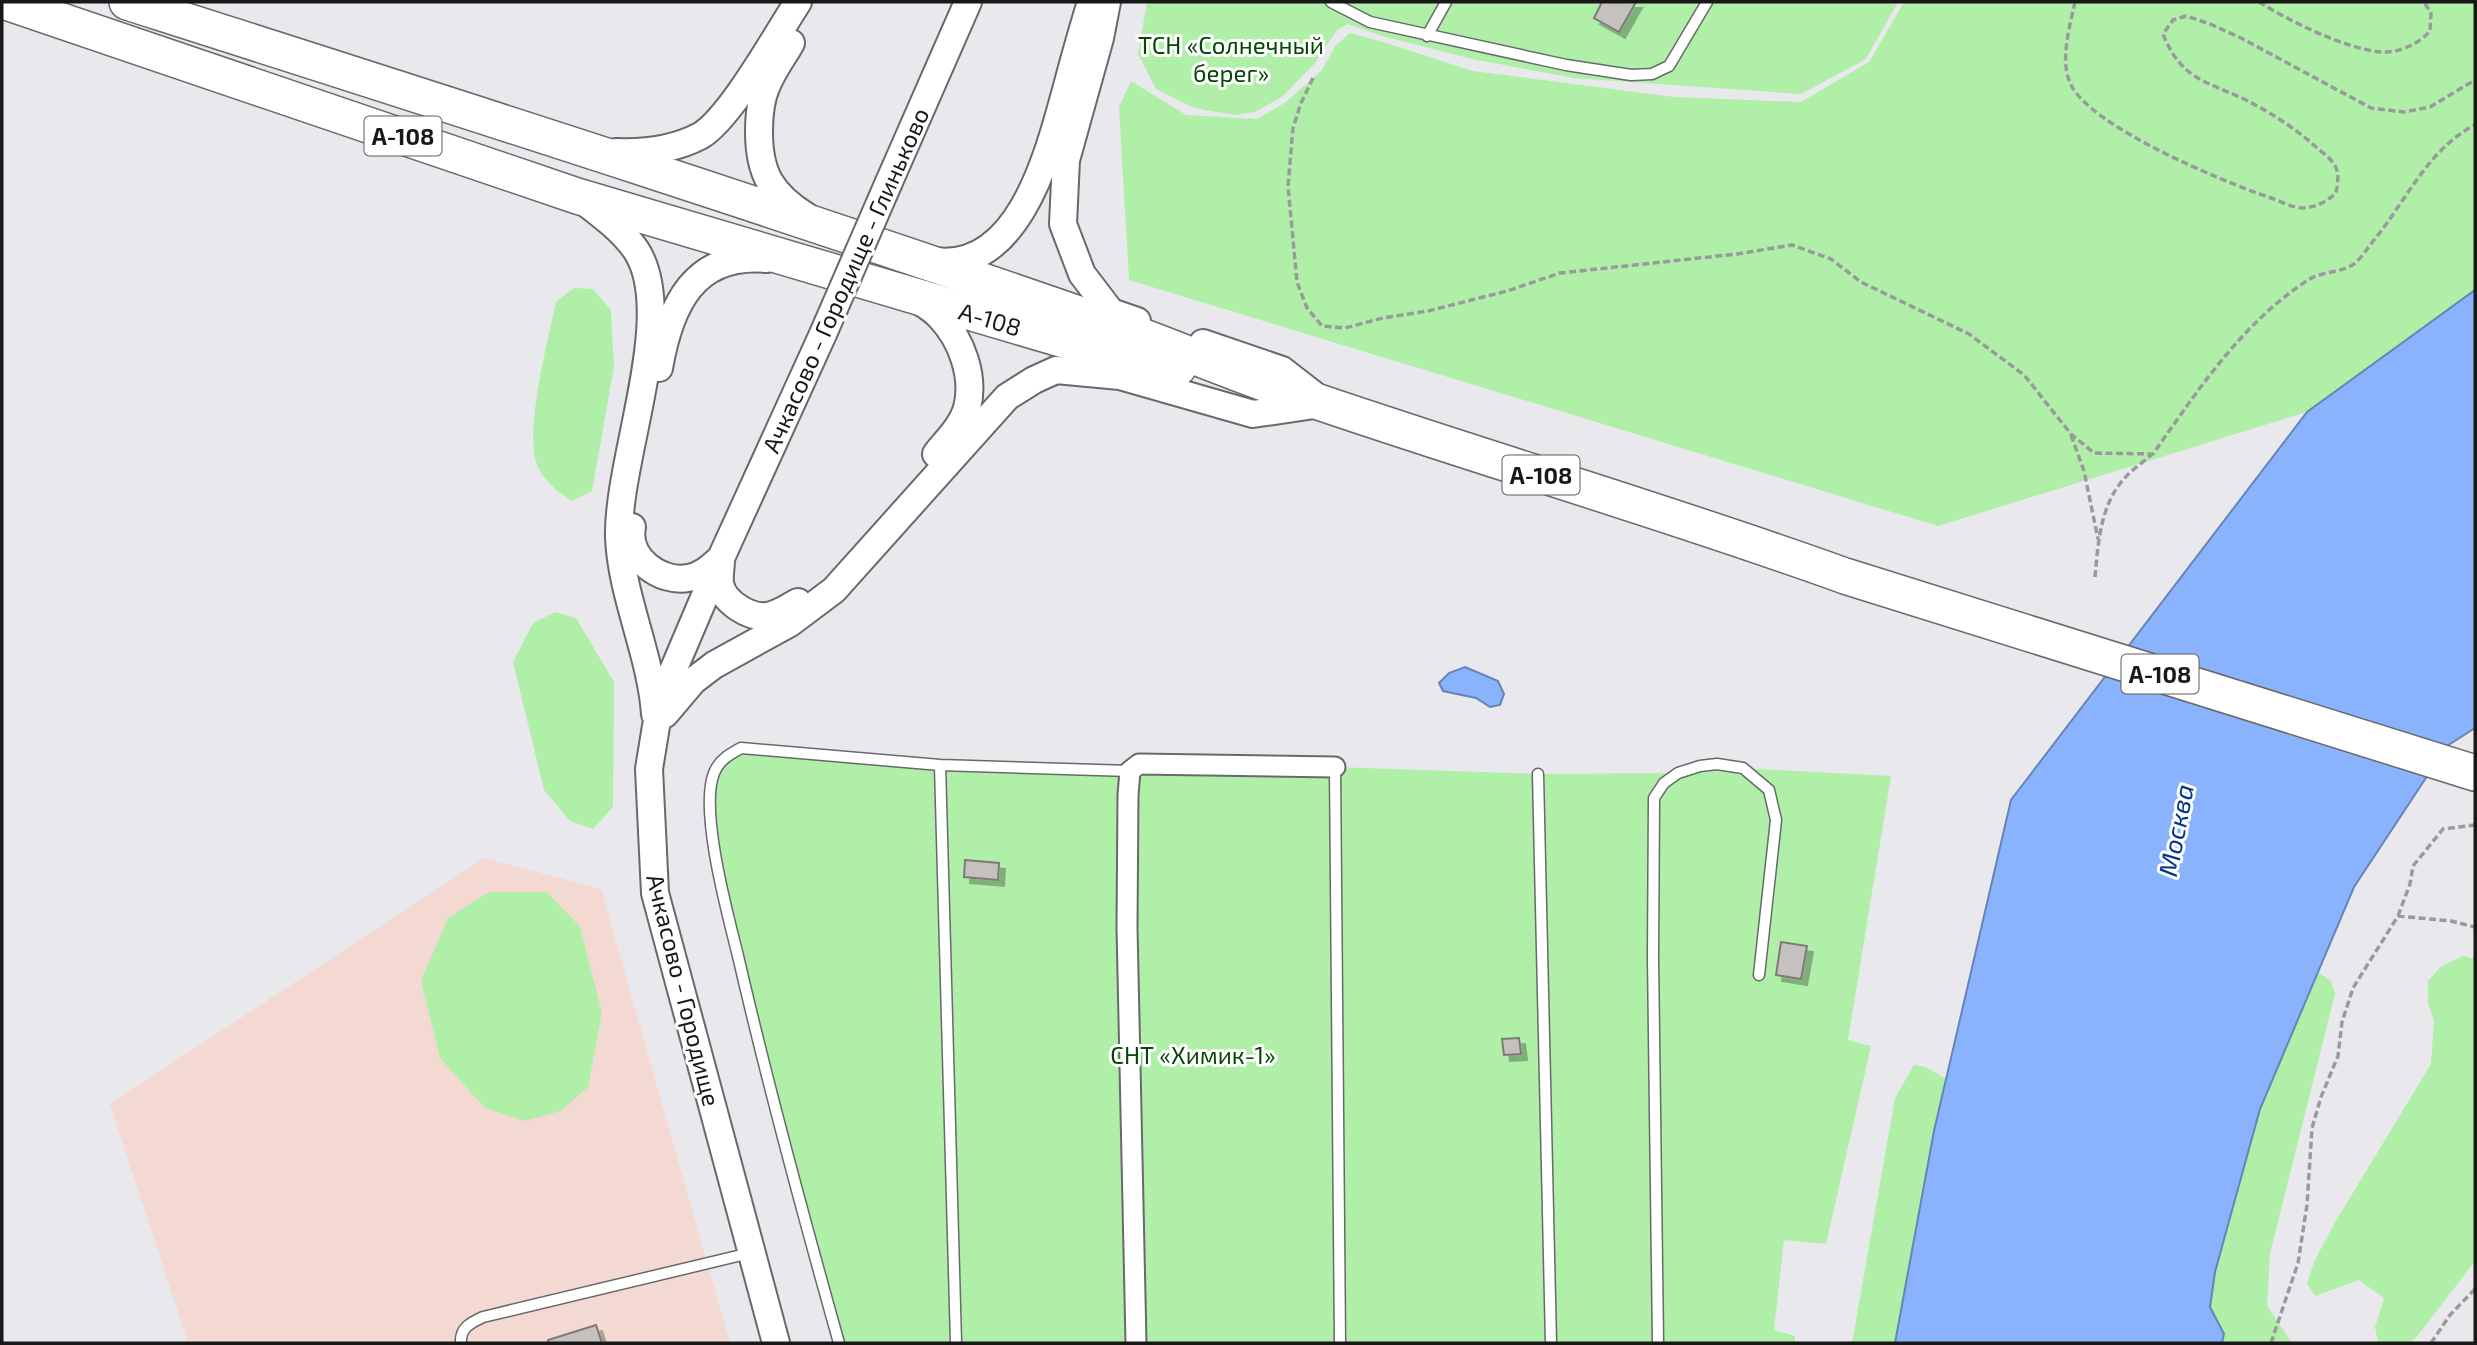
<svg xmlns="http://www.w3.org/2000/svg" width="2477" height="1345" font-family="'Exo 2',sans-serif">
  <defs>
    <filter id="shadow"><feDropShadow dx="6" dy="6" stdDeviation="0" flood-color="#0004"/></filter>
  </defs>
  <rect width="100%" height="100%" fill="#e9e9ed"/>
  <!-- industrial -->
  <path fill="#f3d9d2" d="M484,858L601,889L730,1343H188L110,1104Z"/>
  <!-- green -->
  <path fill="#afefa8" d="M1147,2H1898L1866,59L1801,94L1574,78L1472,59L1382,36L1348,24L1337,30L1314,64L1282,97L1255,112L1235,115L1194,108L1156,89L1138,54Z
    M1904,2H2475V290L2307,412L1938,526L1129,280L1119,107L1131,81L1186,115L1257,119L1286,102L1322,70L1335,46L1350,33L1383,42L1473,71L1674,97L1801,102L1869,62Z
    M574,288L593,289L611,310L614,367L592,491L572,501C559,493 544,481 538,467C523,433 548,341 556,302Z
    M555,612L576,618L614,682L613,807L593,829L570,821L544,790L513,662L533,623Z
    M741,748L940,765L1335,767L1538,774L1678,773L1700,766L1891,776L1848,1040L1871,1046L1826,1244L1784,1240L1774,1330L1795,1336V1343H839L717,864L710,806L714,773Z
    M489,892H547L580,927L602,1013L588,1087L561,1111L525,1121L485,1108L440,1058L421,981L448,918Z
    M2463,956L2475,959V1261L2419,1334L2410,1343H2378L2375,1327L2384,1298L2359,1280L2315,1296L2307,1284L2314,1262L2334,1224L2431,1064L2434,1020L2428,1004V981L2440,967Z
    M2318,972L2331,981L2335,994L2270,1254L2267,1306L2292,1343H2222L2224,1334L2210,1307L2215,1272L2260,1110Z
    M1914,1065L1926,1067L1946,1079L1934,1131L1895,1343H1852L1895,1098Z"/>
  <!-- water -->
  <path fill="#89b3fc" stroke="#6784b8" stroke-width="2" d="M2475,290V728L2447,746L2354,887L2260,1109L2215,1272L2210,1307L2224,1334L2222,1343H1895L1934,1131L2011,800L2307,412Z
    M1465,667L1498,681L1504,694L1500,705L1490,707L1476,698L1443,691L1439,683L1449,673Z"/>
  <!-- building -->
  <path fill="#c4c1bf" stroke="#7d7a78" stroke-width="2" filter="url(#shadow)" d="M1602,2H1636L1619,32L1594,18Z
    M965,860L999,863L998,880L964,877Z
    M1781,942L1807,946L1801,979L1776,975Z
    M1519,1038L1521,1054L1504,1055L1502,1039Z
    M596,1325L602,1343H548V1340Z"/>
  <g fill="none" stroke-linecap="round" stroke-linejoin="round">
    <!-- lane casing -->
    <g stroke="#69696c" stroke-width="13">
      <path id="lane" d="M1331,2L1370,22L1566,65L1631,75L1652,74L1669,66L1707,2
        M1427,36L1446,2
        M940,765L956,1343
        M1335,767L1340,1343
        M1538,774L1551,1343
        M461,1343C460,1328 470,1323 483,1317L750,1253
        M839,1343C803,1215 768,1086 738,956C728,915 699,811 714,773C719,760 730,754 741,748L940,765L1130,771
        M1658,1343L1653,957L1654,798L1664,783L1678,773L1700,766L1717,764L1743,768L1769,790L1776,820L1759,975"/>
    </g>
    <!-- street casing -->
    <g stroke="#69696c" stroke-width="23">
      <path id="street" d="M1136,1343L1127,927L1128,795L1130,771L1139,764L1335,767"/>
    </g>
    <!-- secondary casing -->
    <g stroke="#69696c" stroke-width="30">
      <path id="secondary" d="M1107,2L1100,38L1066,160L1063,224L1082,274L1111,312L1137,321
        M791,43C783,57 773,70 767,85C760,100 759,116 759,132C759,173 771,194 806,216
        M616,152C643,153 675,149 700,136C730,119 777,34 798,2
        M889,182L968,2
        M586,203C604,217 623,231 636,250C678,314 617,459 619,537C621,595 651,655 655,714
        M935,261C1020,272 1049,151 1066,90C1074,60 1082,31 1091,2
        M918,300C925,305 934,310 940,317C962,340 975,377 967,408C962,426 947,440 936,454
        M1203,343L1282,370L1313,394
        M659,368C670,305 694,252 767,259
        M632,527C626,558 660,583 688,578C702,576 711,567 721,558
        M721,560C721,567 719,576 720,583C723,602 749,618 767,616C779,614 788,607 798,602
        M665,714L693,681L714,665L790,623L834,590L1007,397L1034,380L1056,370L1120,376L1253,414L1321,404
        M776,1343L655,893L649,769L656,726L672,673L721,558L823,334"/>
    </g>
    <!-- highway casing -->
    <g stroke="#69696c" stroke-width="38">
      <g id="highway">
        <path id="s1" d="M6,2L577,196L1118,356L1178,368"/>
        <path d="M127,2C459,108 792,214 1122,329C1173,347 1223,369 1275,387C1464,453 1657,508 1845,576L2475,773"/>
      </g>
    </g>
    <!-- path -->
    <path stroke="#9a9a9d" stroke-width="3.5" stroke-dasharray="7 3.5" stroke-linecap="butt" d="M2075,2C2070,26 2059,61 2071,85C2093,128 2222,181 2268,197C2278,200 2292,208 2303,208C2317,207 2326,202 2336,193C2337,187 2339,178 2337,171C2335,161 2324,154 2316,147C2295,128 2270,112 2244,99C2205,81 2181,79 2163,34L2173,20L2186,16L2210,24L2241,38L2371,108L2404,112L2430,107L2475,80
      M2259,2C2289,21 2346,49 2381,52C2399,53 2419,44 2430,31L2431,13L2424,2
      M1313,78L1301,103L1293,128L1288,186L1297,282L1307,308L1322,326L1345,328L1383,318L1428,311L1507,291L1560,273L1737,254L1792,245L1831,259L1861,282L1969,334L2024,375L2071,434L2094,453L2153,454C2198,390 2242,323 2308,280C2321,271 2341,273 2354,264C2361,259 2368,247 2374,240C2406,201 2429,148 2475,125
      M2071,435L2084,471L2098,539
      M2095,577C2098,544 2100,508 2122,481C2130,471 2142,463 2151,455
      M2398,916L2410,884L2413,866L2443,829L2475,825
      M2271,1343L2298,1263L2307,1205L2312,1128L2321,1097L2338,1056L2342,1022L2353,988L2398,916L2451,921L2475,927
      M2431,1343L2450,1315L2475,1289"/>
    <!-- lane -->
    <use href="#lane" stroke="#fff" stroke-width="10"/>
    <!-- street -->
    <use href="#street" stroke="#fff" stroke-width="19"/>
    <!-- secondary -->
    <use href="#secondary" stroke="#fff" stroke-width="26"/>
    <!-- highway -->
    <use href="#highway" stroke="#fff" stroke-width="35"/>
    <!-- secondary-bridge casing -->
    <g stroke="#69696c" stroke-width="30" stroke-linecap="butt">
      <path id="secondary-bridge" d="M823,334L889,182"/>
    </g>
    <!-- secondary-bridge -->
    <use href="#secondary-bridge" stroke="#fff" stroke-width="26"/>
  </g>
  <g text-anchor="middle" dominant-baseline="central" stroke-width="6" stroke-linejoin="round" paint-order="stroke">
    <!-- shield labels -->
    <g fill="#fff" stroke="#5d5d5e" stroke-width="2">
      <rect x="364.5" y="116.5" width="77" height="39" rx="5"/>
      <rect x="1502.5" y="455.5" width="77" height="39" rx="5"/>
      <rect x="2121.5" y="654.5" width="77" height="39" rx="5"/>
    </g>
    <g font-size="23" font-weight="bold" fill="#181819">
      <text x="403" y="136">А-108</text>
      <text x="1541" y="475">А-108</text>
      <text x="2160" y="674">А-108</text>
    </g>
    <!-- park labels -->
    <g font-size="24" fill="#044802" stroke="#fff">
      <text x="1231" y="44">ТСН «Солнечный<tspan x="1231" dy="28">берег»</tspan></text>
      <text x="1193" y="1054">СНТ «Химик-1»</text>
    </g>
    <!-- street labels -->
    <g font-size="24" fill="#181819" stroke="#fff">
      <text transform="translate(845 280) rotate(-66)">Ачкасово - Городище - Глиньково</text>
      <text stroke="none"><textPath href="#s1" startOffset="1034">А-108</textPath></text>
      <text transform="translate(684 990) rotate(76)">Ачкасово - Городище</text>
    </g>
    <!-- water labels -->
    <g font-size="26" font-style="italic" fill="#063385" stroke="#fff">
      <text transform="translate(2175 830) rotate(-79)">Москва</text>
    </g>
  </g>
  <!-- border -->
  <rect width="2477" height="1345" fill="none" stroke="#181819" stroke-width="7"/>
</svg>
